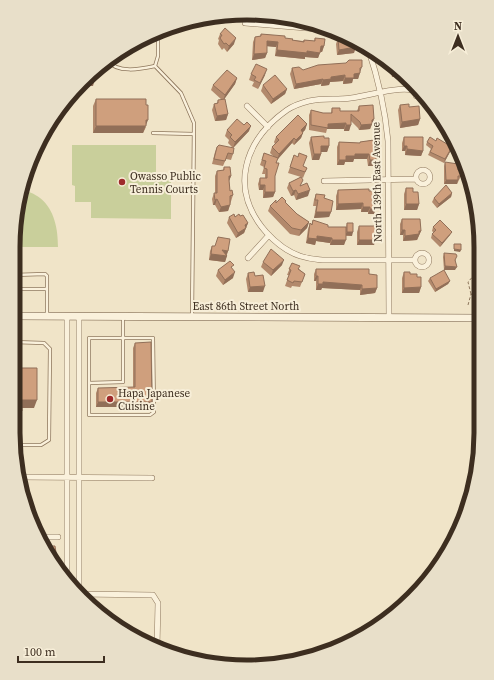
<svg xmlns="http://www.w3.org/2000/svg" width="494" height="680" font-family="'Source Serif 4',serif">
  <rect width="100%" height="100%" fill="#f0e4c8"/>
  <!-- green -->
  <path fill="#c9cf9b" d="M72,145H156V178L171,179V219L91,218V202H75V186L72,185Z
    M21,188C27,191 35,194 40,198C55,210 58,230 58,247H13Z"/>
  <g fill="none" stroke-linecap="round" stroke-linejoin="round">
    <!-- service casing -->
    <g stroke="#8d765c" stroke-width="4">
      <path id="service" d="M107,60C117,74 141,69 155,66
        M155,66L181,93L194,123L192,316
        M155,66L158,56V35
        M153,133L194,134
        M13,275L45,274L47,276V316
        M13,289H47
        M89,338H153L154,412L150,415H89Z
        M13,342L44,343L50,349L49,440L41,445H15
        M89,383L123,382V317"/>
    </g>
    <!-- minor casing -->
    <g stroke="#8d765c" stroke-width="6">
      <path id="minor" d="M245,17V23L318,29
        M368,48C378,78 385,108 388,141L389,318
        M414,89L416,96L424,97
        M414,90C393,87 372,95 351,98C337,100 323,98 309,101C301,103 293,106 287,110C243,141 229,190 266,232C275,242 288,252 300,256C315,261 331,260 346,260C369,260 392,260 415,260
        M247,106L268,127
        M416 177a7 7 0 1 1 14 0a7 7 0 1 1-14 0Z
        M324,181L416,179
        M415 260a7 7 0 1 1 14 0a7 7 0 1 1-14 0Z
        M248,258L269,235
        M67,316V580
        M79,316V593
        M19,477L152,478
        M40,537H58
        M80,594L153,595L158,603L157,647"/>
    </g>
    <!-- secondary casing -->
    <g stroke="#6f573f" stroke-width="8">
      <path id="secondary" d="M13,316L480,318"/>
    </g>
    <!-- path -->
    <path stroke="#8d765c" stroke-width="1" stroke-dasharray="3 2" stroke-linecap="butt" d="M471,294L468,282L476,273L479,257
      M468,305L471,294L480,299"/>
    <!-- service -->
    <use href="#service" stroke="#faf1dc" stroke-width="2.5"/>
    <!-- minor -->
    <use href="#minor" stroke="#faf1dc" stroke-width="5"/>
    <!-- secondary -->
    <use href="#secondary" stroke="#faf1dc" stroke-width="7"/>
  </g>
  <!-- wall -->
  <path fill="#b2896c" d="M220,34L234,44L227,52L224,48L222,50L218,44L219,40L218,39Z
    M261,34L285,38L292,40L303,41L304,40L314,41L315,38L324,46L322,52H320L318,58L305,57V59L275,56L276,47L267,46V53L265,58L252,60L253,42L255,37L260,36Z
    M343,37L355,41L354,53L337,55L336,44L338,38Z
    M390,67L399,75L392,77Z
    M292,68L303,70L360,72L358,79H353L352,83L343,84V81L330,82L329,85L321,86V84L294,89L290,74Z
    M251,74L265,75L258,89L252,86L254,82L249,80Z
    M237,78L235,84L224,99L228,114L226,120L215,121L212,110L214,104L217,103L218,100H222L211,90L213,85Z
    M263,85L287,89L285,94L271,104L261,91Z
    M96,99L146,127L143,133H93V106Z
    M400,105L409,107L420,119L418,125L400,128L398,110Z
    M359,106L374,119L370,129L359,130L358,128L351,121L349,131H344V129H327L326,133L309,130V115L311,110L323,113H331L332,108L340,111H357Z
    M433,106L441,120L440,122L430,112L431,108Z
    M307,124L305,130L303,132L301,138L294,145L292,143L277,160L275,176V192L273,197L263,198V190H259L258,184L260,178H265V174H262L264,167L260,165L264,153L274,157L270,153L272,147L275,144L274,142L276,137Z
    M227,130L249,131L233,148L228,143L229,140L225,136Z
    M311,137L324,138L329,146L327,152H321V154L319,160H312L309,143Z
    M404,137L423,151L421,156L405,155V151H402V143Z
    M374,140V166H368L367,159H354L353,162H345L344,165H337V147L339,142L360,143V142Z
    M436,141L452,147L451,150L444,163L428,155L431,149L426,145L427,142Z
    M217,147L233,154L231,160L226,159L223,166L212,164L215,152Z
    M294,155L303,166L307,168L303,178L301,177L300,186L308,196L296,200L294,195L291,196L287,188L289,183L301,177L288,173Z
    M445,162L458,170L461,176L457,184H444V166Z
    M224,167L231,176L229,181L230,191L233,195L228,211L219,212L215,205H213L212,199L214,193H215V176L217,171L223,170Z
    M406,188L413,192L419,204L417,210H404V194Z
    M338,190L369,191L374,214H368V212H361V209L336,210V196Z
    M452,193L451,197L437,208L432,202L434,198Z
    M316,194L324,198L331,212L329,217L314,218L316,206H313L314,200Z
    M286,201L285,203L297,214L309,222L307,228L299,236L290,234L268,211L270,206L276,203Z
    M240,216L248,223L244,233L236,238L227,223L229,217Z
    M402,219L421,231L417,240L403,241V235H400V224Z
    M313,220L328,227H346L347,223L352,236H346L344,245H330V243L316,241L315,245L306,243L308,229L310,223L311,225Z
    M359,226L374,245H357V232Z
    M433,227L450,235L440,247L431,238L432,234L434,233L432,231Z
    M212,246L228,251L225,262L209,260L210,251Z
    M444,253L456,260L455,261V270H444L443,257Z
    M263,262L282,265L271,276L261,267Z
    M292,263L305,274L300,287L292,286L291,288L285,286L289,275H287Z
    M232,269L233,278L223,285L216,276L218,270Z
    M316,269L369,274L377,288L375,293L360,295V290L322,288L321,290H316V281H314V274Z
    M404,272L410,274L417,277L421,287L419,293H402V278Z
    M248,273L255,276L263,292H248L246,279Z
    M430,278L450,281L448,284L435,292L428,281Z
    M135,343L152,402L150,407H96V393L98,388H133V348Z"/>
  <!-- shaded-wall -->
  <path fill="#916f58" d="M211,19H222V20H211Z
    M236,38L234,44L227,52L229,46Z
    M267,41L278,42L276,47L265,46Z
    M321,46H324L322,52L319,51Z
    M356,47L354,53L337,55L339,50Z
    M277,50L307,51L320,53L318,58L305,57V59L275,56Z
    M267,53L265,58L252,60L254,54Z
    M362,67L360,72L359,73H360L358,79H353L352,83L343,84L345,78L354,74Z
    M267,69L265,75L258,89L260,83Z
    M395,71L399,75L392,77Z
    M345,75L343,81L330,82L329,85L321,86L323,80L331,77Z
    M237,78L235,84L223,101L225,95Z
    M88,79H95L93,86H81Z
    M323,79L321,84L294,89L296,84Z
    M287,89L285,94L271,104L273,99Z
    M228,114L226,120L215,121L217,116Z
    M374,119L370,129L359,130L361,125L372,120Z
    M420,119L418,125L400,128L402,122Z
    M146,120H148L143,133H93L96,126Z
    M346,123L344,129H327L328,124Z
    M307,124L305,130L299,136L301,130Z
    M346,125H351L349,131H344Z
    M251,126L249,131L233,148L235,142Z
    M303,133L301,138L294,145L296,140Z
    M294,138L292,143L277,160L279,154Z
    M321,146H329L327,152H319Z
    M404,146H407L405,151H402Z
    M452,147L451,150L444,163L445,159Z
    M407,149L423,151L421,156L405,155Z
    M314,154H321L319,160H312Z
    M355,154H369L367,159H354L353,162H345L344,165H337L339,160L346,156Z
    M370,160H376L374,166H368Z
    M229,176H231L229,181H227Z
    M446,180H458L457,184H444Z
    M260,185H265L263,190H259Z
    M296,190L294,195L291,196L293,191Z
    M310,190L308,196L296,200L298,194Z
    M265,192H275L273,197L263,198Z
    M452,193L451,197L437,208L439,204Z
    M217,199L215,205H213L215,200Z
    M363,203L361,209L336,210L338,204Z
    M406,204H419L417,210H404Z
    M230,205L228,211L219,212L221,207Z
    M363,207H370L368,212H361Z
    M370,209H376L374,214H368Z
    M316,212H331L329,217L314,218Z
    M309,222L307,228L299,236L301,230Z
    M248,223L244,233L236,238L238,233L245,225Z
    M402,230H405L403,235H400Z
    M419,231H421L417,240L403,241L405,236Z
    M347,232H353L352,236L345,235Z
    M452,232L450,235L440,247L442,243Z
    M317,236L332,238L330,243L316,241L315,245L306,243L308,238Z
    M332,240H346L344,245H330Z
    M359,240H376L374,245H357Z
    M454,249L461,250L460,252L454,251Z
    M222,250L228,251L226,256Z
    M211,254L227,256L225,262L209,260Z
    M284,260L282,265L271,276L273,270Z
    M445,266L457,267L455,270H444Z
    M235,272L233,278L223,285L225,280Z
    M316,276H318L316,281H314Z
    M450,281L448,284L435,292L436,289Z
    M323,282L362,285L360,290L322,288L321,290H316L318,284Z
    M265,286L263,292H248L250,287Z
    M421,287L419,293H402L404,288Z
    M377,288L375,293L360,295L362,289Z
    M22,400H37L34,408H19Z
    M98,402H152L150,407H96Z
    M13,411H22L20,418H13Z"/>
  <!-- building -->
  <path fill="#cf9f7d" stroke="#916f58" d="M225,28L236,38L229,46L226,43L224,44L220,38L222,35L220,34Z
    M261,34L285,36V38L293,39L292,40L304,42V40L315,41V38L325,39L324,46H321L320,53L307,51V53L277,50L278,42L267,41V53L254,54L255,37L261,36Z
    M344,37L355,41L356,47L339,50L338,38Z
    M349,60H362V67L360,68V73L354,74V78H345V75L331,77V79L323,80V79L296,84L292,68L299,67L303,70L318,65L346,63Z
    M256,64L267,69L260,83L254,80L256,77L251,74Z
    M227,70L237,78L225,95L213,85Z
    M95,71V79H88Z
    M275,75L287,89L273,99L263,85Z
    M96,99H146V105H148V120H146V126H96Z
    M225,99L228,114L217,116L214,104L218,103V100Z
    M409,104V107L419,106L420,119L402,122L400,105Z
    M373,105L374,119L372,120V124L361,125L360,122L351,114V125H346V123L328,124V128L311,125V110L323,113H332V108H340V111H359V106Z
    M433,106L439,116L431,108Z
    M298,115L307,124L301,130L303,133L296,140L294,138L279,154L272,147L279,140L276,137Z
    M237,119L244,125L247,122L251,126L235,142L230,137L232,135L227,130Z
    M324,136V138H329V146H321V154H314L311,137Z
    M404,137H423V151L407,149V146H404Z
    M430,137L436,141L437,138L452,147L445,159L430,152L433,146L427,142Z
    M374,140L376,141V160H370L369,154H355V156H346V160H339V142L360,143V142Z
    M219,145L234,148L233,154L228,153L225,161L214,159L217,147Z
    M264,153L278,158L276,163H279L275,176V192H265V185H260V178H267V169L264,168L266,161L262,160Z
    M299,153L307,156L303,166L307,168L305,172L290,167L294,155L298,157Z
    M445,162L458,164V170H461V176H458V180H446Z
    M224,167H230L231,176H229V180L230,191L232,190L233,195L230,196V205L221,207L217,199L215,200L214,193H217V171L224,170Z
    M301,177L303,180L300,186L307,183L310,190L298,194L296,190L293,191L289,183Z
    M446,185L452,193L439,204L434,198Z
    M406,188H413V192H418L419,204H406Z
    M369,189V191H374L376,209H370V207H363V203L338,204V190Z
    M316,194L325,195L324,198L333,201L331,212H316L318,200H315Z
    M282,197L286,201L285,202L297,214L309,222L301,230L292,228L270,206L276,200V203Z
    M234,214L235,217L239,214L240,216L243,215L248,223L245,225L246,228L238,233L229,217Z
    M402,219H420L421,231H419V234L405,236V230H402Z
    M313,220L328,225V227H346V240H332V238L317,236V239L308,238L310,223L312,225Z
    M440,220L452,232L442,243L432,234L436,230L433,227Z
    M347,223H353V232H347Z
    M359,226H378L376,240H359Z
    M218,237L230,239L228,251L222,250L227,256L211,254L212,246H215Z
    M454,244H461V250L454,249Z
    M271,249L284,260L273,270L263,262Z
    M444,253L456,254L457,256L455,260L457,267L445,266Z
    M230,261L234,265L231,267L235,272L225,280L218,270Z
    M292,263L300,266L298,269L305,274L302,282L294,281L293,283L287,280L291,270L289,269Z
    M316,269H369V274L377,275V288L362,289V285L323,282V284H318V276H316Z
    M444,270L450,281L436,289L430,278Z
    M254,272L255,276L263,275L265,286L250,287L248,273Z
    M404,272H410V274H417V277H421V287L404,288Z
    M151,342L152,402H98V388L135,387V343Z
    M19,368H37V400H22V411H13V370H19Z
    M45,546H55L57,559H55V564H53L52,563Z"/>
  <!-- markers -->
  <g fill="#9e2a2b" stroke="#f7eed8" stroke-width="1.5">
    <circle cx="122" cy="182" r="4"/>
    <circle cx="110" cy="399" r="4"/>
  </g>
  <g text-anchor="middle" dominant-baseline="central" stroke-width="4" stroke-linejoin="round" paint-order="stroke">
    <!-- poi labels -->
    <g font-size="11" fill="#3d2e20" stroke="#f7eed8" text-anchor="start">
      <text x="130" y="176">Owasso Public<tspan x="130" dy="13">Tennis Courts</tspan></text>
      <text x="118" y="393">Hapa Japanese<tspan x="118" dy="13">Cuisine</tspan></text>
    </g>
    <!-- street labels -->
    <g font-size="11" fill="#3d2e20" stroke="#f7eed8">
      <text transform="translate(377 182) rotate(-91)">North 139th East Avenue</text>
      <text x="246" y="306">East 86th Street North</text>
    </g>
  </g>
  <!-- crop -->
  <path d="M0 0H494V680H0ZM247 20H247A227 227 0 0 1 474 247V433A227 227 0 0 1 247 660H247A227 227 0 0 1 20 433V247A227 227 0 0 1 247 20Z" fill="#e8dfc9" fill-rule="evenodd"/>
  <path fill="none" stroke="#3d2e20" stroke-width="5" d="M247 20H247A227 227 0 0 1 474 247V433A227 227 0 0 1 247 660H247A227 227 0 0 1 20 433V247A227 227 0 0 1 247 20Z"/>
  <!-- north arrow -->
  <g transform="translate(458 36)" stroke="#f7eed8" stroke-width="3" paint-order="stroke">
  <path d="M0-3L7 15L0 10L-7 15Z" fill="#3d2e20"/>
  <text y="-6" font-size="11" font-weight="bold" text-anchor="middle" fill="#3d2e20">N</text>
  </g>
  <!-- scale -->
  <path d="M18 656v6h86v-6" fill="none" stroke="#3d2e20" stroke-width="2"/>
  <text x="24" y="656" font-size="12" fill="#3d2e20" stroke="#f7eed8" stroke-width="3" paint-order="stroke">100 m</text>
</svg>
